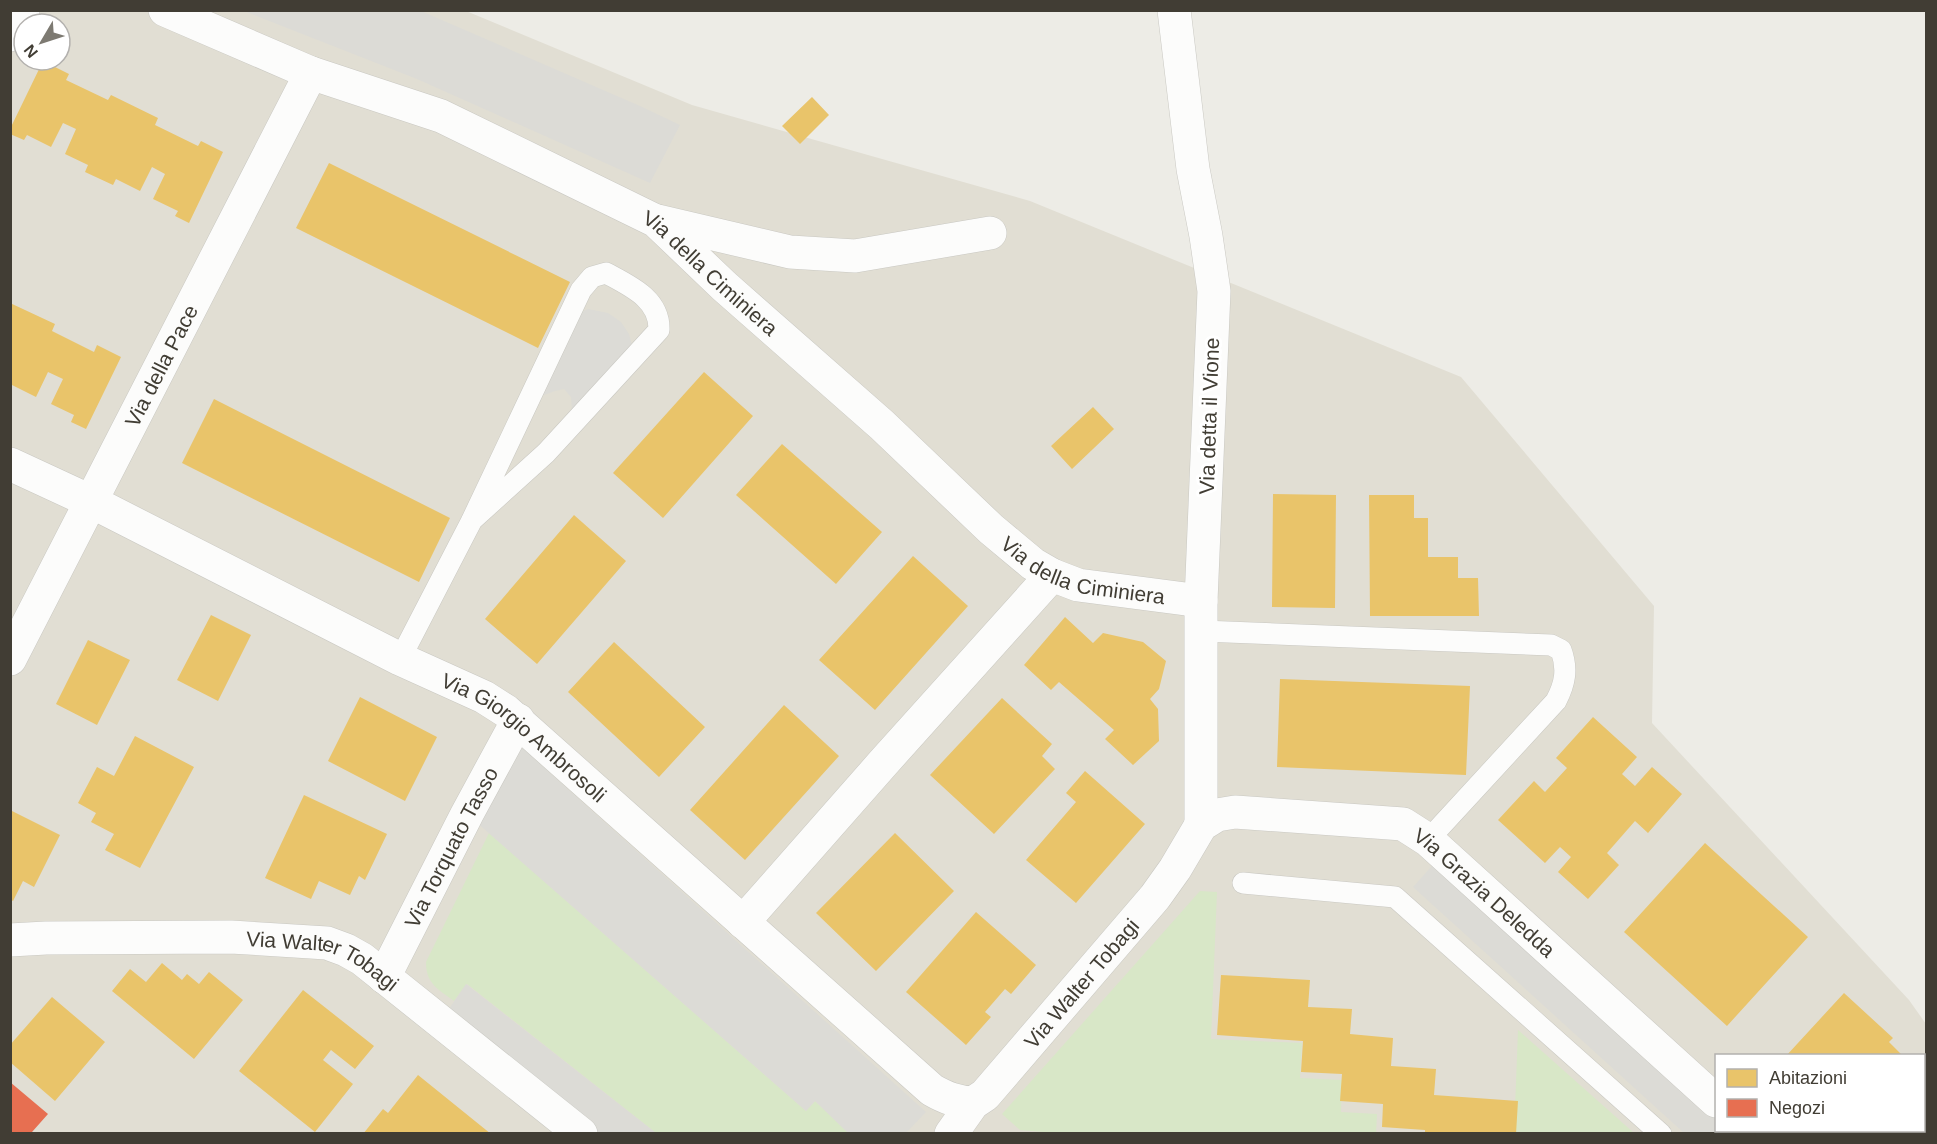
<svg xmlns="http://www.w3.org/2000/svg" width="1937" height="1144" font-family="Arial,sans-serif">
  <rect width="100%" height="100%" fill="#edece6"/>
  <!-- residential -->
  <path fill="#e1ded3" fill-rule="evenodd" d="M10,11H466L692,105L1030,201L1461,377L1654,606L1652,723L1909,1000L1926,1024V1133H11ZM24,24H60V60H24ZM1716,1056H1924V1130H1716Z"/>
  <!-- green -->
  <path fill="#d8e7c7" d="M489,833L806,1111L815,1101L849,1133H656L467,984L454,1001C438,989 426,984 426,962Z
    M1200,891L1217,892L1211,1039L1302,1043L1300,1078L1342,1080L1341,1112L1377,1114L1376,1134L1055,1133L1020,1130L1002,1114Z
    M1518,1030L1634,1133L1514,1134Z"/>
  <!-- parking -->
  <path fill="#dcdbd6" d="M244,11H421L640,106L680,125L650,183L417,79Z
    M588,309L608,313L621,322L629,334L632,345L573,424L571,397L564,389L555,391L527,401L570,317Z
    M509,736L926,1112L906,1133L849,1134L815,1101L806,1111L467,814Z
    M1442,855L1716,1101V1130L1750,1131L1753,1133H1684L1413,887Z
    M466,984L656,1133H581L440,1022Z"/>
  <!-- homes -->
  <path fill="#e9c46a" d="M43,61L69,74L66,80L108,100L111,95L158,118L155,125L198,146L201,141L223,152L189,223L175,216L178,211L153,199L165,174L152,167L140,191L116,179L113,185L85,172L88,165L65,154L76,129L63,123L51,147L27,135L24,140L10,134V129Z
    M812,97L829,115L800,144L782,126Z
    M329,163L570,282L538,348L296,228Z
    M10,303L55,324L52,331L94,352L97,345L121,357L86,429L71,422L74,415L51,404L63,379L48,372L36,397L10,384Z
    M704,372L753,416L663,518L613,473Z
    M214,399L450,518L419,582L182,463Z
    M1093,407L1114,429L1072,469L1051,446Z
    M782,444L882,532L836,584L736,495Z
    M1273,494L1336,495L1335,608L1272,607Z
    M1369,495H1414V518H1428V557H1458V578H1478L1479,616H1370Z
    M574,515L626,561L537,664L485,619Z
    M913,556L968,606L875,710L819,660Z
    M211,615L251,635L218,701L177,680Z
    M1065,617L1093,643L1103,633L1143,642L1166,661L1159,689L1150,699L1158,709L1159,741L1133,765L1105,739L1114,730L1059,682L1051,690L1024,665Z
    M88,640L130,660L97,725L56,704Z
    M614,642L705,727L659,777L568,692Z
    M1280,679L1470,686L1466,775L1277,767Z
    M360,697L437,737L405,801L328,761Z
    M1002,698L1052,744L1042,756L1055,769L994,834L930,775Z
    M784,705L839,756L745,860L690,810Z
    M1593,717L1637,757L1622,774L1635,786L1652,767L1682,794L1648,833L1635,821L1607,853L1619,865L1588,899L1558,872L1571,857L1560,847L1545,863L1498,820L1534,781L1545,792L1567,768L1556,758Z
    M135,736L194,767L140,868L105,850L114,834L91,822L96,813L78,803L97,767L114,776Z
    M1085,771L1145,824L1076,903L1026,860L1076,802L1066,793Z
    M304,795L387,834L365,880L359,876L350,895L319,881L311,899L265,878Z
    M10,810L60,835L34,887L23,881L13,901L10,899Z
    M895,833L954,891L876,971L816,913Z
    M1705,843L1808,937L1727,1026L1624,932Z
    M976,912L1036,965L1011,994L1005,989L985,1012L991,1017L966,1045L906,992Z
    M162,963L182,980L187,974L199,984L209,972L243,1000L194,1059L112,991L130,969L146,982Z
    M1221,975L1310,980L1308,1007L1352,1009L1350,1034L1393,1038L1391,1066L1436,1069L1434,1095L1518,1101L1516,1134H1425V1130L1382,1127L1383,1104L1340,1101L1342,1074L1301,1072L1303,1041L1217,1035Z
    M303,990L374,1046L355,1069L331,1050L323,1060L353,1084L315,1132L239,1071Z
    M1844,993L1893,1038L1889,1042L1903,1056H1786Z
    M52,997L105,1042L55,1101L10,1062V1045Z
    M418,1075L491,1134H363L383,1109L388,1113Z"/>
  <!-- shops -->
  <path fill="#e76f51" d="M10,1082L48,1114L32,1132L34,1134H10Z"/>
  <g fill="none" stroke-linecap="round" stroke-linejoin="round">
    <!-- service casing -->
    <g stroke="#c9c8c2" stroke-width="22">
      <path id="service" d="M1202,631L1551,645L1561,650C1568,669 1565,684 1556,701L1428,840
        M400,659L472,520L581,290L592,277L606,273C630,286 660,299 659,330L546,453L472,520
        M1243,883L1395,897L1661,1134
        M1924,1081L1926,1078
        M1880,1134L1882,1130"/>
    </g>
    <!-- minor casing -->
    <g stroke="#c9c8c2" stroke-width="34">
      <g id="minor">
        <path id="s1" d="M165,10L311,73L441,116L656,221L724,286L882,425L991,529L1033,564L1052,575L1078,585L1201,601"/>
        <path d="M1174,10L1193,169L1206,236L1214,291L1201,601V825"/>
        <path d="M10,35L23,10"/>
        <path d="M658,221L790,252L855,256L990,233"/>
        <path id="s2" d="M10,464L92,502L400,659L484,697L506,711L932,1090C946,1098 957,1102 973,1103"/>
        <path id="s3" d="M10,659L311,73"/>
        <path d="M743,922L883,763L1052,575"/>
        <path id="s4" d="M10,940L46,938L231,937L327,943L346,950L362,959L581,1134"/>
        <path id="s5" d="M384,977L467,814L518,720"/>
        <path d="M1750,1130L1753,1134"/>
        <path id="s6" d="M951,1134L973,1103L985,1095L1155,897L1175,869L1201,825L1217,815L1235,812L1403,824L1428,840L1716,1101"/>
      </g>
    </g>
    <!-- service -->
    <use href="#service" stroke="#fcfcfb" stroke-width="21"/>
    <!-- minor -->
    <use href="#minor" stroke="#fcfcfb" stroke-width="33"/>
  </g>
  <g text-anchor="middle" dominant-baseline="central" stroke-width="6" stroke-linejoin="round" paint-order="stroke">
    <!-- street labels -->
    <g font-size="21" fill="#413d34" stroke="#fff">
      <text stroke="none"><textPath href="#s1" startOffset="610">Via della Ciminiera</textPath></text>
      <text stroke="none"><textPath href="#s3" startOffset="330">Via della Pace</textPath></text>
      <text transform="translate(1209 416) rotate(-88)">Via detta il Vione</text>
      <text stroke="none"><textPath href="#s1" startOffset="1095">Via della Ciminiera</textPath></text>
      <text stroke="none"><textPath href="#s2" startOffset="584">Via Giorgio Ambrosoli</textPath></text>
      <text stroke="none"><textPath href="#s5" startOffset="146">Via Torquato Tasso</textPath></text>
      <text stroke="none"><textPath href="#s6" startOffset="711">Via Grazia Deledda</textPath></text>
      <text stroke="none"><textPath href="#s4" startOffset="318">Via Walter Tobagi</textPath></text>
      <text stroke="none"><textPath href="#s6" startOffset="200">Via Walter Tobagi</textPath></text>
    </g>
  </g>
  <!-- border -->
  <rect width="1937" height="1144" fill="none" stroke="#413d34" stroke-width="24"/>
  <!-- legend -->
  <rect x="1715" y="1054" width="210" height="78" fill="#ffffff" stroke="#b3b1ae" stroke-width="1.5"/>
  <rect x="1727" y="1069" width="30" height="18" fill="#e9c46a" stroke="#b3b1ae" stroke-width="1.5"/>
  <text x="1769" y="1084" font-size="18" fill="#413d34">Abitazioni</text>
  <rect x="1727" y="1099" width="30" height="18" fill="#e76f51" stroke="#b3b1ae" stroke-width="1.5"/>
  <text x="1769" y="1114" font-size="18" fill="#413d34">Negozi</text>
  <!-- north arrow -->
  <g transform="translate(42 42) rotate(231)"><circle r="28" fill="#ffffff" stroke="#b3b1ae" stroke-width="1.5"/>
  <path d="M0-4.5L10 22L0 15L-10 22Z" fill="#7d7a72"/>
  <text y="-9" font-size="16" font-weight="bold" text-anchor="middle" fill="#413d34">N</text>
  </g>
</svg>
